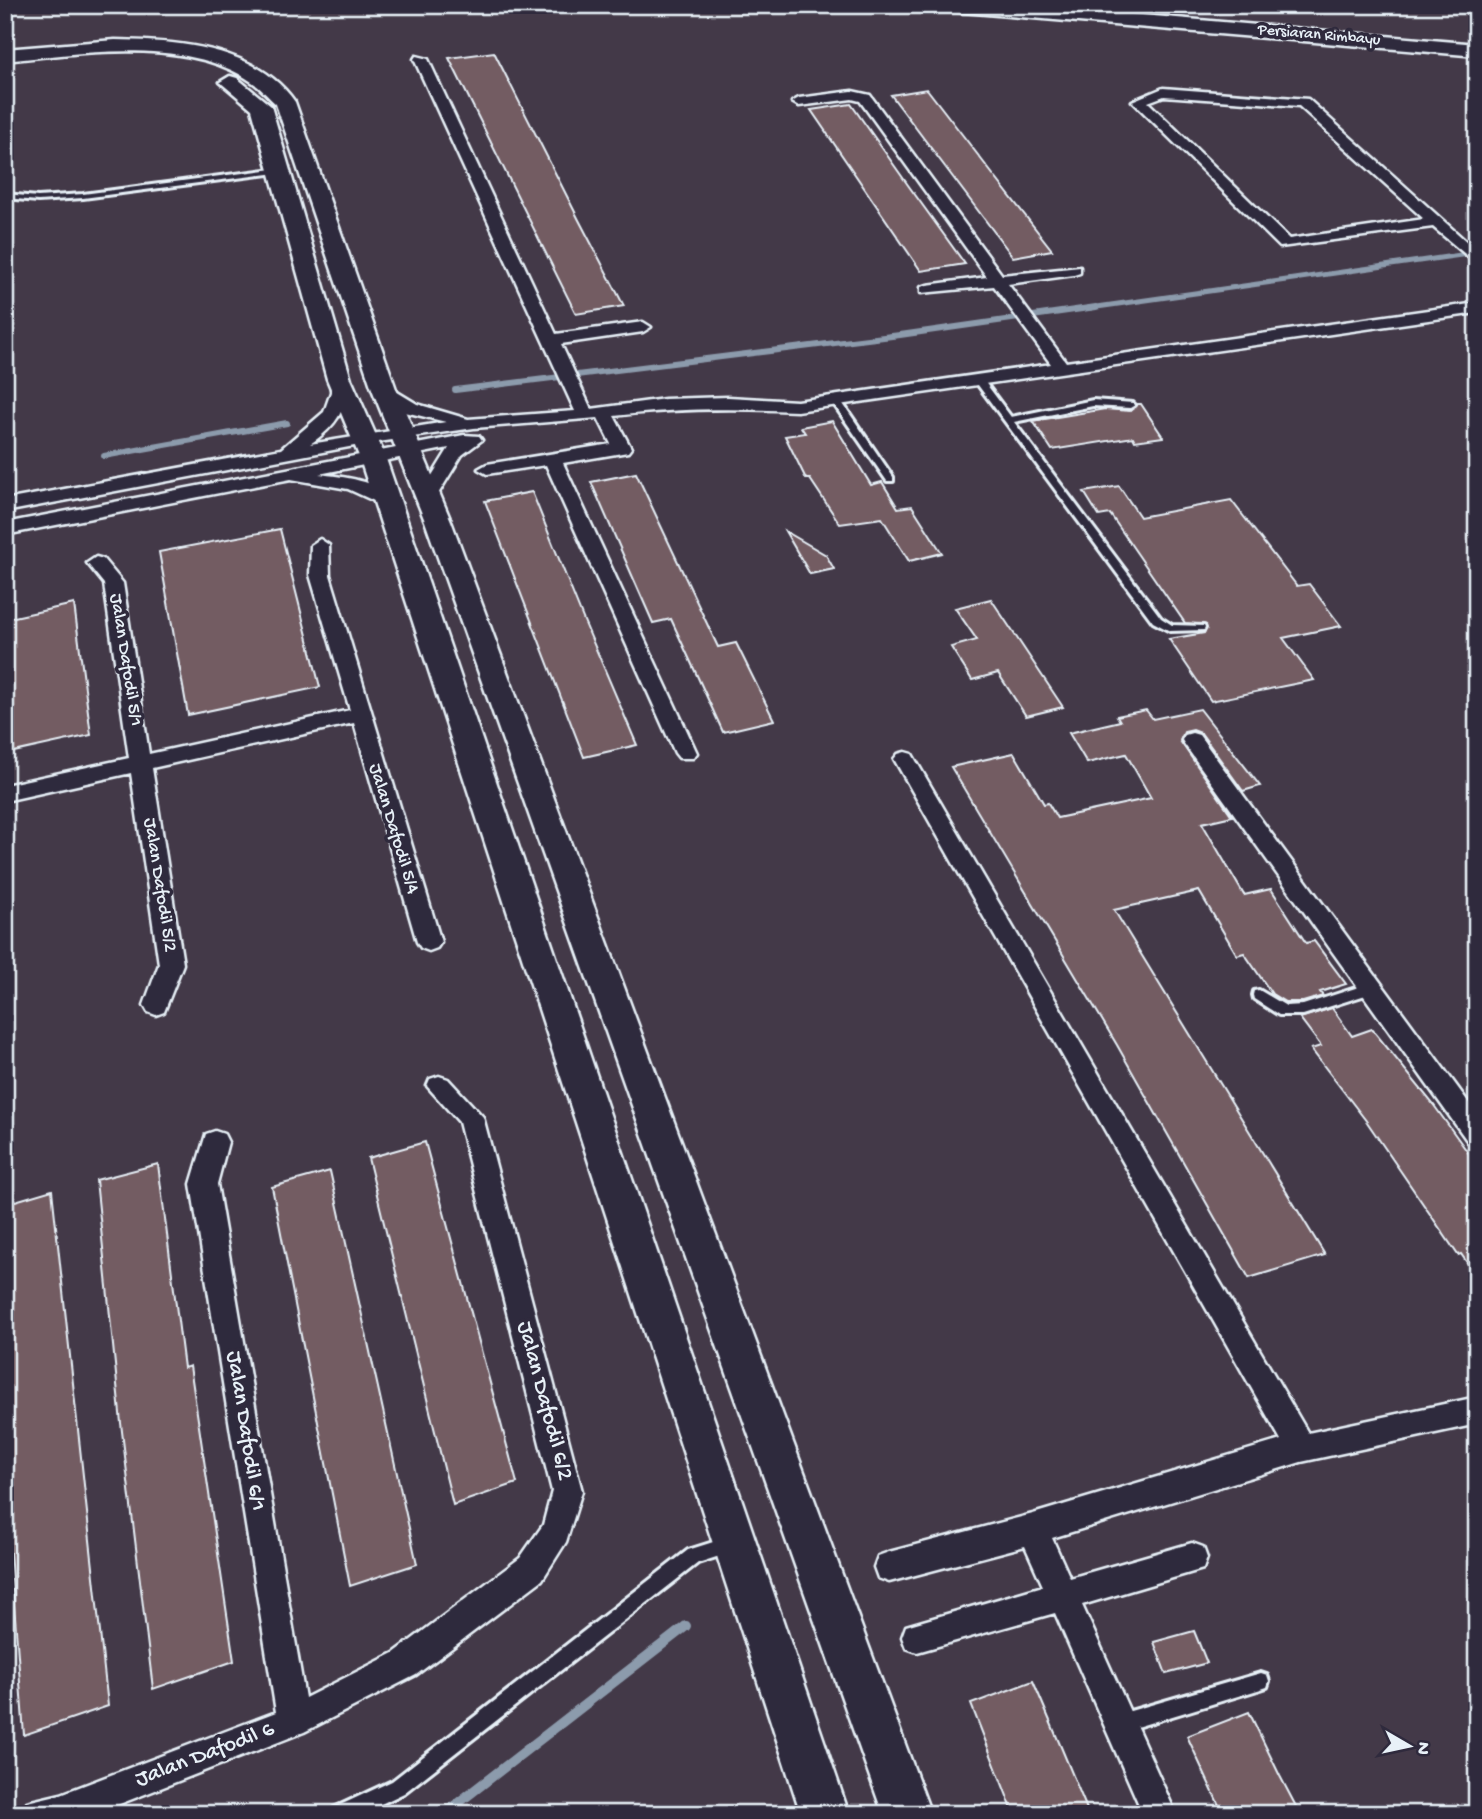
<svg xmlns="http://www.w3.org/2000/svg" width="1482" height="1819" font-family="'Gochi Hand',sans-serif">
  <rect width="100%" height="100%" fill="#433948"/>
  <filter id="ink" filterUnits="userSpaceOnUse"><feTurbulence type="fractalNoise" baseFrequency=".0143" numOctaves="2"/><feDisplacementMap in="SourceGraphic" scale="14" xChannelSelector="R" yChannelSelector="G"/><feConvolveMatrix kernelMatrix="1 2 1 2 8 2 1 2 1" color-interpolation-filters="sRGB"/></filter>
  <g filter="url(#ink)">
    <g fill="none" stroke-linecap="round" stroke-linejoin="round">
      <!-- stream-far2 -->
      <path stroke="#8c9bac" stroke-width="5" d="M1083,309L1475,253"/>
      <!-- stream-far1 -->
      <path stroke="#8c9bac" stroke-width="6" d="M455,390L900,335L1096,307
        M104,456L287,423"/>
      <!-- stream -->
      <path stroke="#8c9bac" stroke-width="10" d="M444,1814L686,1626"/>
    </g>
    <!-- building -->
    <path fill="#735b62" stroke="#e8f1f8" stroke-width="2" d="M494,52L579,220L624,306L576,314L449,58Z
      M927,89L991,172L1052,250L1013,257L891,95Z
      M851,104L908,185L965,264L921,271L811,110Z
      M1137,404H1141L1163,437L1135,441L1133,437L1052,450L1033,421L1105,409L1130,411Z
      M832,421L871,485L882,482L898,508L912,506L942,553L909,561L882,518L840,524L810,479H806L785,436L805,433L801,427Z
      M636,473L718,647L736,643L774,720L723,732L671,619L653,623L591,482Z
      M1119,486L1140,517L1231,500L1297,586L1309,584L1341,626L1283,638L1314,680L1211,701L1169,639L1204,633L1206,625L1185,623L1110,514L1099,516L1084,492Z
      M532,492L584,621L637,745L584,757L485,501Z
      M280,529L320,687L188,715L159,552Z
      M785,531L826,555L834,569L810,574Z
      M991,599L1063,707L1026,716L998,673L972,680L951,647L977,640L955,608Z
      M74,604L91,735L5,754V619Z
      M1200,709L1260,786L1243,791L1201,733L1193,730L1184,732L1180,741L1232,816L1202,823L1244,895L1271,889L1306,943L1314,941L1346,984L1320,992L1323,996L1303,1002H1285L1272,994L1244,953L1237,955L1199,891L1114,910L1325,1255L1249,1278L1117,1045L951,767L1014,753L1044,804L1048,803L1057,818L1151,798L1126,754L1087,763L1069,733L1120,721L1117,716L1146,710L1153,719Z
      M1332,1008L1352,1036L1372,1029L1433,1104L1477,1165V1277L1461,1254L1458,1255L1367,1122L1311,1049L1321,1046L1300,1018Z
      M425,1142L517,1483L453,1505L368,1158Z
      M158,1164L184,1368L190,1366L234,1661L153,1689L121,1423L96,1180Z
      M330,1171L417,1564L350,1586L272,1187Z
      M52,1190L108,1706L24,1735L5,1485V1204Z
      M1194,1631L1207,1663L1166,1674L1154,1642Z
      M1033,1681L1061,1747L1089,1814H1014L971,1704Z
      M1249,1712L1280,1776L1300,1814H1223L1187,1736Z"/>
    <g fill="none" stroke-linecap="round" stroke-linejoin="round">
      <!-- lane casing -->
      <g stroke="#e8f1f8" stroke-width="6">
        <path id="lane" d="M281,168H284V172L83,198L38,201L5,198V194L38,197L83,194Z
          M978,376L981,377L1011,417L1093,400L1133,403L1135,405L1130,408L1093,406L1014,422L1161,618L1172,625L1204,626L1205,628L1204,630L1170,631L1153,622L975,381L973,379Z
          M836,397L839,398L893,477V481H887L831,400Z
          M1371,983L1375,984L1377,988L1375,992L1303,1015H1279L1254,999L1253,995L1254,991L1259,990L1286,1006L1303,1005Z
          M729,1537L735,1539L737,1545L735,1551L698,1563L404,1793L360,1814H331L334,1808L392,1781L688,1550Z
          M1261,1673L1267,1675L1269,1681L1267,1687L1261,1689L1120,1732L1114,1729L1111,1723L1114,1717L1120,1714Z"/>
      </g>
      <!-- street casing -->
      <g stroke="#e8f1f8" stroke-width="5">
        <path id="street" d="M416,56L428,59L556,334L643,322L651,327L643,332L561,344L591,409L665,399L728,397L797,401L1051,364L994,286L921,293V287L927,285L987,277L860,101L852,99L799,106L792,102L799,98L852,91L870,95L1002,275L1080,267V273L1074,275L1008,284L1066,362L1477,303V313L797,411C735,408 676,408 614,416L631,448L628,452L563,463L697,753L693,758H679L675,753L546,465L487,474L478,469L487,464L611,444L598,418L474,428L365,444L5,512V500L281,449L324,412L331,392V379L339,374L347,379C349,409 334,428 310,444L446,422L405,412L378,393L375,389L384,384L417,404L468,419L575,411L414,59Z
          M1163,88L1308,99L1477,251V264L1433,227L1280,247L1132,101ZM1164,96L1299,106L1424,219L1289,239L1148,102Z
          M464,435L479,436L482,440L462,455L435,499L429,501L420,495L449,448L319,474C343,477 378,480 394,500L385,506L348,489L291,479L5,535V523Z
          M320,539L329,545L330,575L441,942L437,948L429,951L421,948L417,942L354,723L152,768L183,964L164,1012L156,1015L148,1012L144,1005L159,964L131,773L5,801V785L129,758L104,584L87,563L96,557L103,559L123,583L149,754L350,710L310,575L311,545Z
          M1192,733L1199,735L1477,1114V1145L1468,1142L1185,745L1182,740L1185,735Z
          M905,752L912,754L1308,1433L1477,1397V1424L1301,1462L1052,1538L1070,1578L1192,1543L1203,1547L1207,1558L1203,1569L1082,1605L1176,1814H1143L1055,1613L917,1652L906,1648L902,1637L906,1626L1043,1586L1025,1546L889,1582L878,1578L874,1567L878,1556L889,1552L1033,1514L1281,1440L894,759L898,754Z
          M439,1076L448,1079L483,1117L582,1491L566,1542L542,1580L416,1675L304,1732L94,1814H23L27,1802L61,1794L276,1712L191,1184L206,1134L215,1131L224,1134L228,1142L217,1184L305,1698L394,1653L520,1558L543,1525L552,1491L459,1122L427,1086L430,1079Z"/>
      </g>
      <!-- secondary casing -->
      <g stroke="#e8f1f8" stroke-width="5">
        <path id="secondary" d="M115,40C177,41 256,46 295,102L396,389L451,521L931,1814H883L425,521L372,389L276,104C268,97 261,88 252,82C187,36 80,53 5,61V49Z
          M230,76L237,78L271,106L351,379L385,456L849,1814H801L359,456L327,379L252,109L220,82Z"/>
      </g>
      <!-- primary casing -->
      <g stroke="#e8f1f8" stroke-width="5">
        <path id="primary" d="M941,5H1027L1477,44V56L951,11Z"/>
      </g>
      <!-- path-far1 -->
      <path stroke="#e8f1f8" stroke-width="2.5" stroke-dasharray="4.5 3.5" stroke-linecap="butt" d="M5,300L7,309"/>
      <!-- path -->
      <path stroke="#e8f1f8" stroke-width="3.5" stroke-dasharray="5 4.5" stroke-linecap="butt" d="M5,312L7,307"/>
      <!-- lane -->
      <use href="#lane" fill="#2f2a3d" fill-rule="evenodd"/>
      <!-- street -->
      <use href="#street" fill="#2f2a3d" fill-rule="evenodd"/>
      <!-- secondary -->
      <use href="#secondary" fill="#2f2a3d" fill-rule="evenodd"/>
      <!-- primary -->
      <use href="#primary" fill="#2f2a3d" fill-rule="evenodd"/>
    </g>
  </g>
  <g text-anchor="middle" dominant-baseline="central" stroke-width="7" stroke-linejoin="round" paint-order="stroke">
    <!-- far-street labels -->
    <g font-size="16" fill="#e8f1f8" stroke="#2f2a3d">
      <text transform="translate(1319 36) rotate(5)">Persiaran Rimbayu</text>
    </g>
    <!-- street labels -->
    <g font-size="19" fill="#e8f1f8" stroke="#2f2a3d">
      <text transform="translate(125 660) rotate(81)">Jalan Dafodil 5/1</text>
      <text transform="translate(393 829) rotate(73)">Jalan Dafodil 5/4</text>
      <text transform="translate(159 885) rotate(81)">Jalan Dafodil 5/2</text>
    </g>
    <!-- near-street labels -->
    <g font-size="23" fill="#e8f1f8" stroke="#2f2a3d">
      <text transform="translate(544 1401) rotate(75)">Jalan Dafodil 6/2</text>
      <text transform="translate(245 1431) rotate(81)">Jalan Dafodil 6/1</text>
      <text transform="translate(205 1755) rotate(-21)">Jalan Dafodil 6</text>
    </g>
  </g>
  <!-- margin -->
  <rect width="1482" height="1819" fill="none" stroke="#2f2a3d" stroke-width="28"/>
  <rect x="14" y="14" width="1454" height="1791" fill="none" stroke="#e8f1f8" stroke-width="2.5" filter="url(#ink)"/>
  <!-- north arrow -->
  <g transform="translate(1409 1746) rotate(99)" stroke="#2f2a3d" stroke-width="5" paint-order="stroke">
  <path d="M0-5L12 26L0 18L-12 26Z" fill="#e8f1f8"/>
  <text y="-10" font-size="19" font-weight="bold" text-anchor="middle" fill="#e8f1f8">N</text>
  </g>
</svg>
